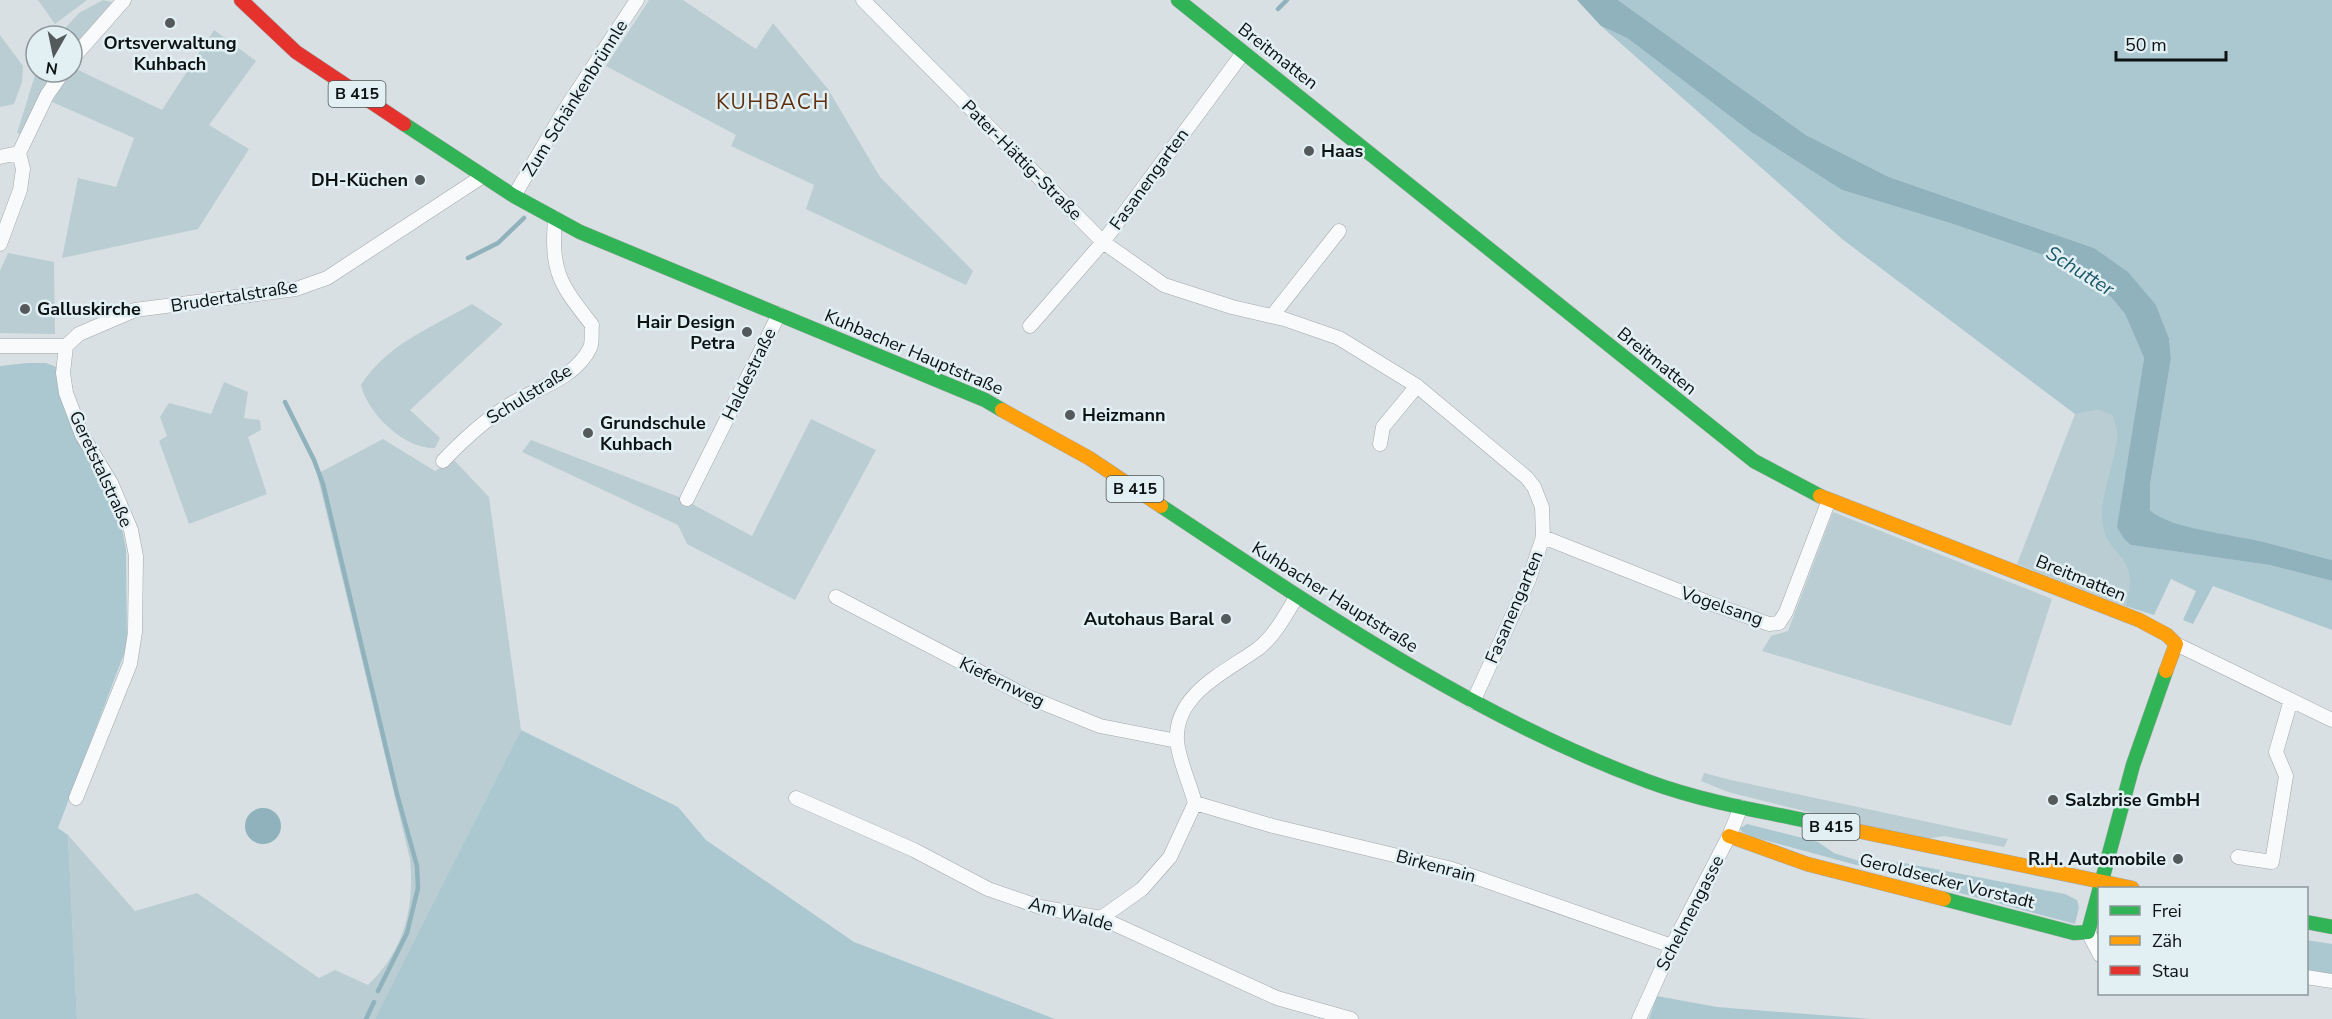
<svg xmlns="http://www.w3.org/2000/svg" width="2332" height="1019" font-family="'Nunito Sans',sans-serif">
  <rect width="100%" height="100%" fill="#d9e0e3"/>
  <!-- green -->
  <path fill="#b9cdd3" d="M38,0H87L55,24Z
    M103,0L112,2L72,48V36H58L79,13Z
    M649,0H683L756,49L773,23L828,89L880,177L973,271L966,285L806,209L814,185L731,146L736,135L606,66Z
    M214,30L256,61L209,125L249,149L198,229L62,258L78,178L116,187L134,138L52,102L72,67L162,110Z
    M0,35L23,66L22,82L14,104L0,107Z
    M36,72H54L22,135L17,133Z
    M8,253L54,262L55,334L0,333V271Z
    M472,304L503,324L410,410L440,438L435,448C404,449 368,414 361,385C386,345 432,327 472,304Z
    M224,382L248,392L244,418L260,420L261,430L248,437L267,494L189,524L159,441L167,436L160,417L169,403L211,414Z
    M2098,410L2112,415C2113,421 2117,428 2117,433C2116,461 2099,494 2102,521C2105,561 2142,550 2125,606L2017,564L2075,414Z
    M811,419L876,450L795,600L687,544L678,525L522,452L531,440L679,497L752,536Z
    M383,439L435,471L454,460L489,497L521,730L392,987L375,1019H77L68,835L135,911L197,893L319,978L335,970L368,985C404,951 415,907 410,859L317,474Z
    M1833,512L2052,599L2011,726L1762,651L1771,636L1788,631Z
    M1704,773L1731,780L2008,839L2004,847L1944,836L1920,840L1728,792L1701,781Z"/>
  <!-- forest -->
  <path fill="#abc8d1" d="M1618,0H2332V560C2308,554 2284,547 2260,541C2231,534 2170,530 2150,510V485L2171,359L2169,338L2156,305L2094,248L1889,177L1806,135Z
    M1601,26L1627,38L1751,132L1842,190L1953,224L2052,258L2111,297L2125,314L2144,358L2127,467L2124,539L2132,545L2269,565L2332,581V630L2213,586L2193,624L2183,620L2196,591L2171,579L2154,615L2125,606C2142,550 2105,561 2102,521C2099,494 2116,461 2117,433C2117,428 2113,421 2112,415L2098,410L2075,414L1842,239Z
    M27,363H46L59,368L80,436L121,524L126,549L127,646L58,828L68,835L77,1019H0V366Z
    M521,730L678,807L706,840L854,942L1055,1019H375Z
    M1747,824L1818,842L1834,853L1875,866L1899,862L2065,894L2077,900L2079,907L2075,924L1753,837L1742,832L1740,828Z
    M2306,940L2332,944V974L2307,970Z
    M1657,996L1717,1007L1872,1019H1649Z"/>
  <!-- water -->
  <path fill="#90b2bd" d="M1577,0H1618L1806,135L1889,177L2094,248L2128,272L2156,305L2169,338L2171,359L2150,485V510C2170,529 2231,534 2260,541C2284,547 2308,554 2332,560V581L2269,565L2131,545L2124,539L2117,527L2144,358L2125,314L2111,297L2052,258L1953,224L1842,190L1751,132L1627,38L1601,26Z
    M245 826a18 18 0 1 1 36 0a18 18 0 1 1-36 0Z"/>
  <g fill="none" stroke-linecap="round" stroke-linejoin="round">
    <!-- stream -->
    <path stroke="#90b2bd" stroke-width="4.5" d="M1278,9L1287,0
      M468,258L498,243L524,218
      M285,402L314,460L323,484L397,794L417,866L418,888L407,933L378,991
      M366,1019L374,1002"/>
    <!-- street casing -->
    <g stroke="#a2a7aa" stroke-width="15">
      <path id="street" d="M863,0L1103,242L1164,285L1232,307L1284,319L1339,338L1417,386L1527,478L1534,487L1542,507L1543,537L1529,579L1473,702
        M72,59L124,0
        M0,157L19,153
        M514,196L564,111L637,0
        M0,244L20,190L23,169L19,153L47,95L63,72
        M1272,316L1339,231
        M1030,326L1103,242L1243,53
        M0,346H66L79,334L135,310L296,289L327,278L483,176
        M66,346L63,373L66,393L82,435L111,483L131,530L136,556L135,632L130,664L76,798
        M1380,444L1383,427L1417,386
        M443,461C462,441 480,424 503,409C531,389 574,381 590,348C593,342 591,331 592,325C559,283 551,272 555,218
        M687,499L779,314
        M1543,537L1712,604L1769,624L1779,623L1786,612L1829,500
        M836,597L1026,696L1100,726L1177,741
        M2176,644L2332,720
        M796,798L914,850L988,889L1040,907L1101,918L1277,998L1351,1019
        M1195,803L1273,826L1452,869L1672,946
        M2238,857L2272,862L2286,776L2276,752L2291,700
        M1101,918L1142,889L1170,857L1195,803C1190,784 1179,761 1177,741C1174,693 1228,671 1259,648C1276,634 1286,614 1297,596
        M2088,932L2100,955
        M2306,977L2332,981
        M1639,1019L1672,946L1729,836L1741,807"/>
    </g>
    <!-- fast casing -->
    <g stroke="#a2a7aa" stroke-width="15">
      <path id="fast" d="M1178,0L1754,461L1820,496
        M404,124L514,196L580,232L985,400L1002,410
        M1161,506C1315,608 1472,716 1647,781C1703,802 1765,812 1824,824
        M1944,899L2074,933L2088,932L2133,765L2166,671
        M2306,922L2332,927"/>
    </g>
    <!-- slow casing -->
    <g stroke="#a2a7aa" stroke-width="15">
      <path id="slow" d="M1002,410L1089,458L1161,506
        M1820,496L2139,620L2167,635L2176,644L2166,671
        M1824,824L2132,888
        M1729,836L1807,864L1944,899"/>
    </g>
    <!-- jam casing -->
    <g stroke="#a2a7aa" stroke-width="15">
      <path id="jam" d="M241,0L296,52L404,124"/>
    </g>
    <!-- street -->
    <use href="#street" stroke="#f9fafb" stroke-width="14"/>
    <!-- fast -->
    <use href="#fast" stroke="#30b455" stroke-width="14"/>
    <!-- slow -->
    <use href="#slow" stroke="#ff9f0a" stroke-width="14"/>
    <!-- jam -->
    <use href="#jam" stroke="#e5322d" stroke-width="14"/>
  </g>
  <!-- markers -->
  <g fill="#545a5c" stroke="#e2f0f4" stroke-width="2">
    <circle cx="170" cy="23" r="6"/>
    <circle cx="1309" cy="151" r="6"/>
    <circle cx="420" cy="180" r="6"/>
    <circle cx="25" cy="309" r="6"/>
    <circle cx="747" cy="332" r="6"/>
    <circle cx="1070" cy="415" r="6"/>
    <circle cx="588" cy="433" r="6"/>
    <circle cx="1226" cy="619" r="6"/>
    <circle cx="2053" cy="800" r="6"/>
    <circle cx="2178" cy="859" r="6"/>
  </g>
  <g text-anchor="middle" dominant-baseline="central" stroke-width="5" stroke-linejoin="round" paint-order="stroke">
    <!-- shield labels -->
    <g fill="#e2f0f4" stroke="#4d5556" stroke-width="1.5">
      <rect x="328.5" y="81" width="57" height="26" rx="4.5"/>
      <rect x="1106.5" y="476" width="57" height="26" rx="4.5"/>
      <rect x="1802.5" y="814" width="57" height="26" rx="4.5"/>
    </g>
    <g font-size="16" font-weight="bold" fill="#0d1213">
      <text x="357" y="94">B 415</text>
      <text x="1135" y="489">B 415</text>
      <text x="1831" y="827">B 415</text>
    </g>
    <!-- poi labels -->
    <g font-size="18" font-weight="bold" fill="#0d1213" stroke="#e2f0f4" text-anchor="start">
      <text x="170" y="43" text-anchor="middle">Ortsverwaltung<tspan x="170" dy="21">Kuhbach</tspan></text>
      <text x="1321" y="151">Haas</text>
      <text x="408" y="180" text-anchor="end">DH-Küchen</text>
      <text x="37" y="309">Galluskirche</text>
      <text x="735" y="322" text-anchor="end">Hair Design<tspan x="735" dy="21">Petra</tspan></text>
      <text x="1082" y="415">Heizmann</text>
      <text x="600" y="423">Grundschule<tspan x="600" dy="21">Kuhbach</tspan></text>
      <text x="1214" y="619" text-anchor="end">Autohaus Baral</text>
      <text x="2065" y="800">Salzbrise GmbH</text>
      <text x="2166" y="859" text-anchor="end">R.H. Automobile</text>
    </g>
    <!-- street labels -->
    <g font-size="18" fill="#0d1213" stroke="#e2f0f4">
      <text transform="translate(1278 56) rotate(38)">Breitmatten</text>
      <text transform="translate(575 98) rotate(-58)">Zum Schänkenbrünnle</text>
      <text transform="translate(1022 160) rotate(45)">Pater-Hättig-Straße</text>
      <text transform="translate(1149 179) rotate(-54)">Fasanengarten</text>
      <text transform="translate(234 296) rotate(-9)">Brudertalstraße</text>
      <text transform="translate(914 352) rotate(23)">Kuhbacher Hauptstraße</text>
      <text transform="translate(1657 361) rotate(39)">Breitmatten</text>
      <text transform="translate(749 374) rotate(-64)">Haldestraße</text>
      <text transform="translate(529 394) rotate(-32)">Schulstraße</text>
      <text transform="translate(101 469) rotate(65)">Geretstalstraße</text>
      <text transform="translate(2081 578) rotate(22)">Breitmatten</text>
      <text transform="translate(1335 597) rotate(32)">Kuhbacher Hauptstraße</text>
      <text transform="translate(1722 606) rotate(19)">Vogelsang</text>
      <text transform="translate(1514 607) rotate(-67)">Fasanengarten</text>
      <text transform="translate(1002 682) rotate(26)">Kiefernweg</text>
      <text transform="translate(1436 866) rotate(15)">Birkenrain</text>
      <text transform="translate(1947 881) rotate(14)">Geroldsecker Vorstadt</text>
      <text transform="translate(1690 913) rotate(-63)">Schelmengasse</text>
      <text transform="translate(1071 914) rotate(15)">Am Walde</text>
    </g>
    <!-- water labels -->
    <g font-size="20" font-style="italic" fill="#1b5869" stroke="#e2f0f4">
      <text transform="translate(2080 271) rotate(32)">Schutter</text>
    </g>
    <!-- quarter labels -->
    <g font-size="21" letter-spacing="1.5" fill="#5e300f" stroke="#e2f0f4">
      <text x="773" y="102">KUHBACH</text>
    </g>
  </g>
  <!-- legend -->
  <rect x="2098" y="887" width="210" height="108" fill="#e2f0f4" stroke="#8d979a" stroke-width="1.5"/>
  <rect x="2110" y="906" width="30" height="9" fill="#30b455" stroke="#8d979a" stroke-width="1.5"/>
  <text x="2152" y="917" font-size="18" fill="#0d1213">Frei</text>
  <rect x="2110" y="936" width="30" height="9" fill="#ff9f0a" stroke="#8d979a" stroke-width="1.5"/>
  <text x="2152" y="947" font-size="18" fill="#0d1213">Zäh</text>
  <rect x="2110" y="966" width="30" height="9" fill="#e5322d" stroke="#8d979a" stroke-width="1.5"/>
  <text x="2152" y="977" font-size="18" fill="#0d1213">Stau</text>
  <!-- north arrow -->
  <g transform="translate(54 54) rotate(189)"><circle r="28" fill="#e2f0f4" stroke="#8d979a" stroke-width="1.5"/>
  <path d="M0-4.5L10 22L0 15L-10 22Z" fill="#545a5c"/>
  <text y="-9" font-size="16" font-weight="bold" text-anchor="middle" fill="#0d1213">N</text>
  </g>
  <!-- scale -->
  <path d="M2116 51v9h110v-9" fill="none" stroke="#0d1213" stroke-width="3"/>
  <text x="2125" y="51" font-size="18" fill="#0d1213" stroke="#e2f0f4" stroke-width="4.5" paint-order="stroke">50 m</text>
</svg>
